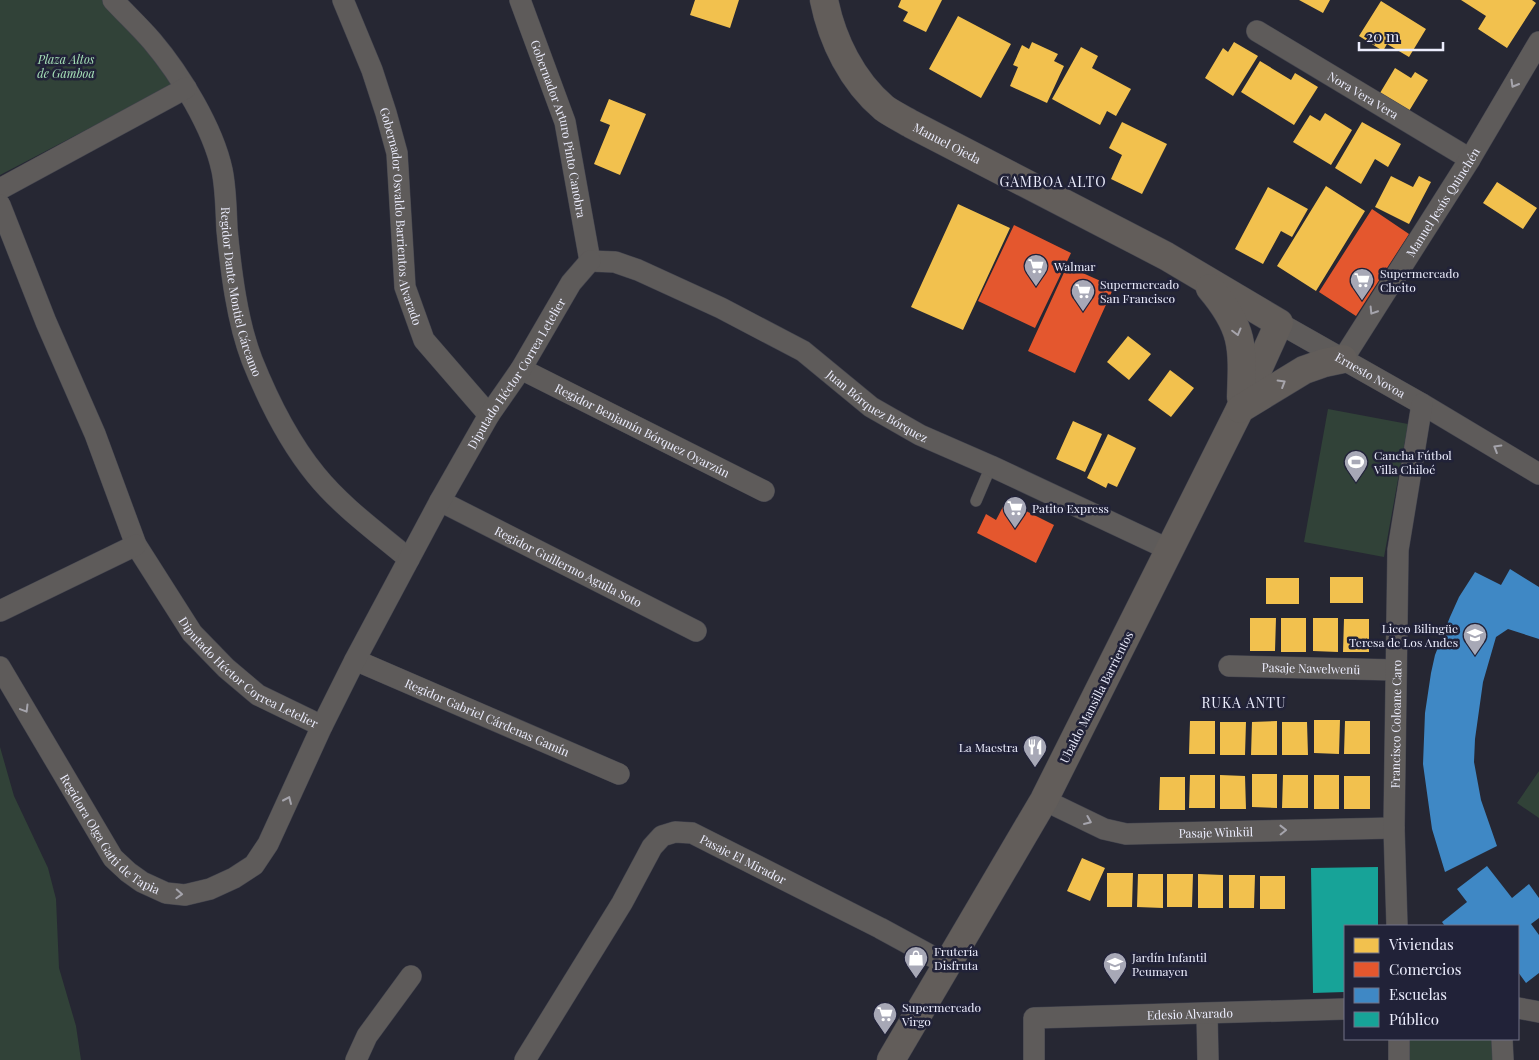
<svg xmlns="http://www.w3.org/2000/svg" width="1539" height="1060" font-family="'Playfair Display',serif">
  <rect width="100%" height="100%" fill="#262733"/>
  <!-- green -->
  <path fill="#314238" d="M0,0H102L140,39L172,85L0,175Z
    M1328,409L1408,424L1384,557L1304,542Z
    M0,747L14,796L48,868L56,899L59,968L76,1026L81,1060H0Z
    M1539,771V818L1517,803Z
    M1404,1039H1498L1499,1060H1404Z"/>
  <!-- homes -->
  <path fill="#f2c14e" d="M695,0H739L730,28L690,15Z
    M901,0H942L926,32L903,21L908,12L898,7Z
    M1299,0H1330L1323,13Z
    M1461,0H1532L1536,3L1507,48L1478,29L1486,16Z
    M1381,1L1426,29L1409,57L1387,44L1383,51L1359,36Z
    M958,16L1011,44L981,98L929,69Z
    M1032,42L1058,54L1054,61L1064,66L1047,103L1010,86L1018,67L1013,65L1022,45L1029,49Z
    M1234,42L1258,56L1233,96L1205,78L1223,48L1228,52Z
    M1081,47L1098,56L1092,68L1131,89L1116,116L1107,111L1100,125L1052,99Z
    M1260,61L1291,80L1295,73L1318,87L1294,125L1241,92Z
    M1395,68L1411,78L1415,72L1428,80L1406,116L1377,98Z
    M609,99L646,114L620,175L594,164L610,125L600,121Z
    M1325,113L1352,130L1331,165L1293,142L1310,115L1320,121Z
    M1122,122L1167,144L1142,194L1111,179L1122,155L1109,148Z
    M1362,122L1401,144L1388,167L1375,159L1361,184L1335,168Z
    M1391,176L1413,187L1419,176L1431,182L1409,224L1375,207Z
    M1497,182L1537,208L1523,229L1483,203Z
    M1326,186L1365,211L1316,291L1277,266Z
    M1268,187L1308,209L1292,237L1281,231L1263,264L1235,249Z
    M958,204L1010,228L963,330L911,307Z
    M1128,336L1151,354L1129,380L1107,362Z
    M1170,370L1194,388L1171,417L1148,400Z
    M1073,421L1102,434L1085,472L1056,459Z
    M1108,434L1136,448L1117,487L1108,483L1106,488L1087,478Z
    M1330,577H1363V603H1330Z
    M1266,578H1299V604H1266Z
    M1250,618H1276L1275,651H1250Z
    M1281,618H1306V652H1281Z
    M1313,618H1338V652L1313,651Z
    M1344,619H1369V652H1343Z
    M1314,720H1340L1339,754L1314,753Z
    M1190,721H1215V754H1189Z
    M1277,721V755H1251L1252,722Z
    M1345,721H1370V754H1344Z
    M1220,722H1246L1245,755H1220Z
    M1282,722H1307L1308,755H1282Z
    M1252,774H1277V808L1252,807Z
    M1190,775H1215V808H1189Z
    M1220,775L1245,776L1246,809H1220Z
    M1283,775H1308V808H1282Z
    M1314,775H1339V809H1314Z
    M1344,776H1370V809H1344Z
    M1160,777H1185V810H1159Z
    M1082,858L1105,868L1090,901L1067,891Z
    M1107,873H1133L1132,907H1107Z
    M1138,874H1163V908L1137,907Z
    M1167,874H1193L1192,907H1167Z
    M1198,874L1223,875V908H1198Z
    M1229,875H1255L1254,908H1229Z
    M1260,876H1285V909H1260Z"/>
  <!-- shops -->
  <path fill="#e4572e" d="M1372,209L1409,234L1356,316L1319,292Z
    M1014,225L1071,253L1035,328L978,301Z
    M1067,266L1114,287L1075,373L1028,351Z
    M1006,501L1054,525L1036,563L977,533L986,514L996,520Z"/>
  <!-- schools -->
  <path fill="#3f88c5" d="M1510,569L1539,587V639L1508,629L1496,637L1483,682L1475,739L1474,762L1481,800L1497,846L1445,872L1432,829L1423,764L1425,713L1431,673L1435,655L1450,617L1459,597L1475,572L1501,585Z
    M1487,866L1512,898L1529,884L1539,898V918L1531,924L1539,935V973L1526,983L1518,972V926H1445L1442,922L1467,902L1457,889Z"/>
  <!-- public -->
  <path fill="#17a398" d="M1378,867V926H1345V992L1313,993L1311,868Z"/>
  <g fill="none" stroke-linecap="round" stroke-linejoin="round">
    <!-- lane casing -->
    <g stroke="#43444e" stroke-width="12">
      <path id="lane" d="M976,501L991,466"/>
    </g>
    <!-- street casing -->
    <g stroke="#43444e" stroke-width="22">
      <g id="street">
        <path id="s1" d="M113,0C126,14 140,27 152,41C180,74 213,128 222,170C226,189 226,211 227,230C231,271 237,321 252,360C268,400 289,442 316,475C342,507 377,532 409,559"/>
        <path id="s2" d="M343,0L372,70L386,113L397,153L405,287L424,340L489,415"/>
        <path id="s3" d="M520,0L565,122L590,261"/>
        <path id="s4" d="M1257,31L1470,159"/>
        <path d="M0,189L186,88"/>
        <path id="s5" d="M0,205L46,322L95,434L136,545L192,633L226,668L258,695L322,726"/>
        <path id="s6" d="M590,261L615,262L638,270L721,308L803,351L871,407L920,435L991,466L1170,550"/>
        <path id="s7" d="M1279,323L1422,404L1539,474"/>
        <path id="s8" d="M1343,359L1470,159L1539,42"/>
        <path id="s9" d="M521,369L764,491"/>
        <path id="s10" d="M440,501L696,631"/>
        <path d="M0,611L136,545"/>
        <path id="s11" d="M355,660L619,774"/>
        <path id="s12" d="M1229,666L1395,670"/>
        <path id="s13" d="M0,667L113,858L128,872L142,882L166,893L185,895L210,889L234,878L254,865L268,844L322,726L355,660L440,501L489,415L521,369L571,283L590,261"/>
        <path id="s14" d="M1044,800L1104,829L1126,834L1394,828"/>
        <path id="s15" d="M1397,926L1394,828L1398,550L1422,404"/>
        <path d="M1518,1008L1539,1012"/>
        <path d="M1207,1014L1208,1060"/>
        <path d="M1399,1039V1060"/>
        <path d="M1502,1039L1503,1060"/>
        <path d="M356,1060L367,1036L411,976"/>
        <path id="s16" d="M525,1060L622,903L652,847L662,836L675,832L692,833L880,928L948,965"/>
        <path id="s17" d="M1034,1060V1018L1345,1009"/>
      </g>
    </g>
    <!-- secondary casing -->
    <g stroke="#43444e" stroke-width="29">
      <g id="secondary">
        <path id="s18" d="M824,0C832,40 852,81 884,108C892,114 903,119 911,124L1166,256L1279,323L1240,409L1044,800L891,1060"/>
        <path d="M1210,288C1244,328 1243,347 1241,397"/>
        <path d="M1240,409L1304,370L1324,363L1343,359"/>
      </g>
    </g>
    <!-- lane -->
    <use href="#lane" stroke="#5e5b5a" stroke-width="11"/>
    <!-- street -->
    <use href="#street" stroke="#5e5b5a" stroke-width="21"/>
    <!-- secondary -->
    <use href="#secondary" stroke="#625d5a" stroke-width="28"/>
  </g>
  <!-- one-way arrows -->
  <defs><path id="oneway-chevron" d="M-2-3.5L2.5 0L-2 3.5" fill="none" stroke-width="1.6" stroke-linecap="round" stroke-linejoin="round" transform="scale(1.25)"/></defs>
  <g stroke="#a5a4ac">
    <use href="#oneway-chevron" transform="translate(1514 84) rotate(120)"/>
    <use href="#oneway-chevron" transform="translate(1373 311) rotate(122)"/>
    <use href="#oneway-chevron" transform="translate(1497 448) rotate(-149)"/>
    <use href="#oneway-chevron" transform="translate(25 709) rotate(59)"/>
    <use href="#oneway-chevron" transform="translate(288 800) rotate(-66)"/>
    <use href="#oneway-chevron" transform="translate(1088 821) rotate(23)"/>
    <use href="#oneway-chevron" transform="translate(1283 830) rotate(-1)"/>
    <use href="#oneway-chevron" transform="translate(179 894) rotate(3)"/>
  </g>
  <g stroke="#a7a5ac">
    <use href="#oneway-chevron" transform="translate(1237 332) rotate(75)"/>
    <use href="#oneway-chevron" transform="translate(1282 383) rotate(-31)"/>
  </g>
  <!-- icons -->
  <defs>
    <g id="supermarket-pin" transform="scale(1.25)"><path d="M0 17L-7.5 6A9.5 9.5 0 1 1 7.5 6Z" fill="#a7a8b6" stroke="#212238"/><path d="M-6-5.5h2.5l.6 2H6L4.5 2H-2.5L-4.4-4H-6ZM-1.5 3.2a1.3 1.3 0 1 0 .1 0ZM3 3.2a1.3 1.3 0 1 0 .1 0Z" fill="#fff"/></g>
    <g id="stadium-pin" transform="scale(1.25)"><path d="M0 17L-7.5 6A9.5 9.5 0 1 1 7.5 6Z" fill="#a7a8b6" stroke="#212238"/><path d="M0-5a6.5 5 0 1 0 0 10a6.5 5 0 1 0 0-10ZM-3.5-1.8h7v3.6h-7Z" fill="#fff"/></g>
    <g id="school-pin" transform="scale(1.25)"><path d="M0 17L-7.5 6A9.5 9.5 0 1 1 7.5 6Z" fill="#a7a8b6" stroke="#212238"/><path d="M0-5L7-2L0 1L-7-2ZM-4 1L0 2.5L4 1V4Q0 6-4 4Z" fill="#fff"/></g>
    <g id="restaurant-pin" transform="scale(1.25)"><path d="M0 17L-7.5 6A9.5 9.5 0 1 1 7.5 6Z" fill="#a7a8b6" stroke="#212238"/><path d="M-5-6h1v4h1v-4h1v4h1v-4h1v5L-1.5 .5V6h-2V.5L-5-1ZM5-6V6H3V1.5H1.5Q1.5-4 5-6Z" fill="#fff"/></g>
    <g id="shop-pin" transform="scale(1.25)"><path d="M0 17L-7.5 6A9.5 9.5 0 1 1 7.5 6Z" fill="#a7a8b6" stroke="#212238"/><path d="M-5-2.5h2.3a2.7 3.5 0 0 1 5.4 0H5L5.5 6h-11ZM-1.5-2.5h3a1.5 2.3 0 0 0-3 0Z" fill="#fff"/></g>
  </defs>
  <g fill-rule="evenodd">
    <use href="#supermarket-pin" x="1036" y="266"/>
    <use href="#supermarket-pin" x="1362" y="280"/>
    <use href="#supermarket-pin" x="1083" y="291"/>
    <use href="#stadium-pin" x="1356" y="462"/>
    <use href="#supermarket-pin" x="1015" y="508"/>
    <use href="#school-pin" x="1475" y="635"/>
    <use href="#restaurant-pin" x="1035" y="747"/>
    <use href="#shop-pin" x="916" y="958"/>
    <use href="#school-pin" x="1115" y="964"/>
    <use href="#supermarket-pin" x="885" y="1014"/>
  </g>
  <g text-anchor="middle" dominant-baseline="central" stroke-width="5" stroke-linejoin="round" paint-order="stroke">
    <!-- park labels -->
    <g font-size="12" font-style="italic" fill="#a6e1b8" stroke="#212238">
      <text x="66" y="59">Plaza Altos<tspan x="66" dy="14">de Gamboa</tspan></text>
    </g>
    <!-- street labels -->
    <g font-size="12" fill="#ecedfd" stroke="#212238">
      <text stroke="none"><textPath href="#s4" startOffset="124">Nora Vera Vera</textPath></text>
      <text stroke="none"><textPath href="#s3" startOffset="135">Gobernador Arturo Pinto Canobra</textPath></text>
      <text stroke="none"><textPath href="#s18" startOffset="198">Manuel Ojeda</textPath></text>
      <text stroke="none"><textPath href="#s8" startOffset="186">Manuel Jesús Quinchén</textPath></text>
      <text stroke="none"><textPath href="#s2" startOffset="226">Gobernador Osvaldo Barrientos Alvarado</textPath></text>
      <text stroke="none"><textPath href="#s1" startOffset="328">Regidor Dante Montiel Cárcamo</textPath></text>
      <text stroke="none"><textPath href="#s13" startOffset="939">Diputado Héctor Correa Letelier</textPath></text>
      <text stroke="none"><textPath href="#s7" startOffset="105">Ernesto Novoa</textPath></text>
      <text stroke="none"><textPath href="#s6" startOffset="326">Juan Bórquez Bórquez</textPath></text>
      <text stroke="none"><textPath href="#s9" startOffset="136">Regidor Benjamín Bórquez Oyarzún</textPath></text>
      <text stroke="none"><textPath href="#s10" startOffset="144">Regidor Guillermo Aguila Soto</textPath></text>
      <text stroke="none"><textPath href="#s12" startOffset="82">Pasaje Nawelwenü</textPath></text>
      <text stroke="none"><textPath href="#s5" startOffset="540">Diputado Héctor Correa Letelier</textPath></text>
      <text transform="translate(1096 697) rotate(-63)">Ubaldo Mansilla Barrientos</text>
      <text stroke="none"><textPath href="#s11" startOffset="144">Regidor Gabriel Cárdenas Gamín</textPath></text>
      <text stroke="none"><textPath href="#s15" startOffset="202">Francisco Coloane Caro</textPath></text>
      <text stroke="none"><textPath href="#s13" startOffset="202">Regidora Olga Gatti de Tapia</textPath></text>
      <text stroke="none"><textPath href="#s14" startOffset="179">Pasaje Winkül</textPath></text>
      <text stroke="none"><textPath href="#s16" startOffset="351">Pasaje El Mirador</textPath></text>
      <text stroke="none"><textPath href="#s17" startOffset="198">Edesio Alvarado</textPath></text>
    </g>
    <!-- poi labels -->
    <g font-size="12" fill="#ecedfd" stroke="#212238" text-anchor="start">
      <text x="1054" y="266">Walmar</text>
      <text x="1380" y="273">Supermercado<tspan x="1380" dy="14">Cheito</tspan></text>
      <text x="1100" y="284">Supermercado<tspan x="1100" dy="14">San Francisco</tspan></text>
      <text x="1374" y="455">Cancha Fútbol<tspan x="1374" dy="14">Villa Chiloé</tspan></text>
      <text x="1032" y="508">Patito Express</text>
      <text x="1458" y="628" text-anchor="end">Liceo Bilingüe<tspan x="1458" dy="14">Teresa de Los Andes</tspan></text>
      <text x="1018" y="747" text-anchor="end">La Maestra</text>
      <text x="934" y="951">Frutería<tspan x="934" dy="14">Disfruta</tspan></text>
      <text x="1132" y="957">Jardín Infantil<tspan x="1132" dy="14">Peumayen</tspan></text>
      <text x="902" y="1007">Supermercado<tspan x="902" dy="14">Virgo</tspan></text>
    </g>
    <!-- neighbourhood labels -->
    <g font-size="14" letter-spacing="1" fill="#ecedfd" stroke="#212238">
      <text x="1053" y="181">GAMBOA ALTO</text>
      <text x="1244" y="702">RUKA ANTU</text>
    </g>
  </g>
  <!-- legend -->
  <rect x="1344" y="925" width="175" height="115" fill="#212238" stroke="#727387"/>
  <rect x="1354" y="938" width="25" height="15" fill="#f2c14e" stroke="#727387"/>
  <text x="1389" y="950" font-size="15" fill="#ecedfd">Viviendas</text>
  <rect x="1354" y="962" width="25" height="15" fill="#e4572e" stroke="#727387"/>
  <text x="1389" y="975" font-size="15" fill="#ecedfd">Comercios</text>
  <rect x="1354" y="988" width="25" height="15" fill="#3f88c5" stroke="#727387"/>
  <text x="1389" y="1000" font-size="15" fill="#ecedfd">Escuelas</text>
  <rect x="1354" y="1012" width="25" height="15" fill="#17a398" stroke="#727387"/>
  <text x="1389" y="1025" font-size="15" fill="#ecedfd">Público</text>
  <!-- scale -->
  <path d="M1359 42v8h84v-8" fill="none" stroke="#ecedfd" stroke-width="2.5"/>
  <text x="1366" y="42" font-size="15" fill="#ecedfd" stroke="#212238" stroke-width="4" paint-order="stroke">20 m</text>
</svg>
